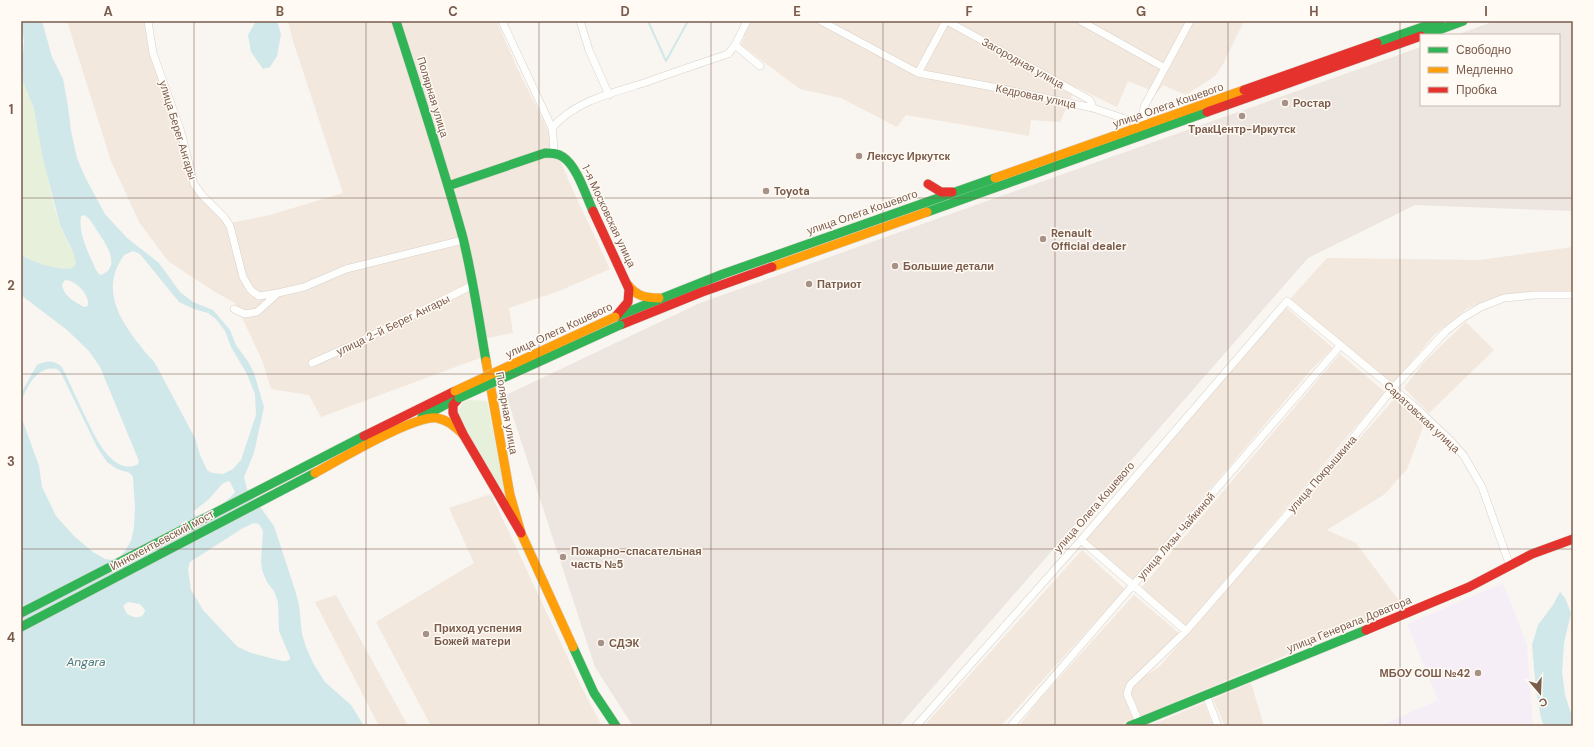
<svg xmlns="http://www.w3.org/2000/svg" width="1594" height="747" font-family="'DM Sans',sans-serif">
  <rect width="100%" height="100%" fill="#f9f5f0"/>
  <!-- residential -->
  <path fill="#f2e8de" d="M67,21H147L194,185L231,223L270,215L343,193L293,41L288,21H502L498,24L518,70L545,124L571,186L610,269L559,291L509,308L513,333L487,338L488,355L321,417L309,395L271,389L262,360L235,303L215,292L168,261L139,222L111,161Z
    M750,21H1244L1223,64L1215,76L1186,95L1163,85L1157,93L1128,81L1117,107L1076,87L1060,122L1031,120L1029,136L906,115L897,127L841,98L800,89L741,45Z
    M1573,247V291L1501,296L1468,308L1434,335L1393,384L1290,299L1327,258L1480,260Z
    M1286,307L1333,348L1311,370L1133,580L1085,539Z
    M1466,322L1494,350L1429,413L1404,388L1424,362Z
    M1340,354L1385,392L1186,626L1141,588Z
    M1396,397L1425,422L1407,469L1385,494L1327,530L1356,543L1403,606L1118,726H1019L1038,701L1134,595L1180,634L1123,690L1159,667Z
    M491,494L581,686L602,726H434L430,724L376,622L474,563L449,508Z
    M1082,550L1125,589L1001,726H924Z
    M336,595L408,726H379L315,602Z
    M1251,683L1264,726H1225L1213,699Z
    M1204,703L1213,726H1149Z"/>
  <!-- industrial -->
  <path fill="#ede5e0" d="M1495,21H1573V211L1415,205L1308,258L899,726H633L595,667L506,395L700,303L1421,47V105H1559V35H1456Z"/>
  <!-- education -->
  <path fill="#f6eef6" d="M1503,583L1527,645L1533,725L1380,726L1438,700L1407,624Z"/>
  <!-- green -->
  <path fill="#e7f0db" d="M21,76C44,122 43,176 60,225C64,236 71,247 75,258L76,264L72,268C60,271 30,262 21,254Z
    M470,400L487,401L506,495H504L460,421L459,408L464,402Z"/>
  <!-- water -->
  <path fill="#d0e8ea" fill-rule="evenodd" d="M21,21H42L52,57L63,79L68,106L71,131L77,158L85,177L105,214L127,238L159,263L180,292L193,302L213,310L219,317L230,330L236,345L249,363L254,373L264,407L254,453L244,477L247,489L274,526L295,590L299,605L302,634L306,647L313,663L325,682L351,705L364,726H21V416L39,466L42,487L56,516L74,536L93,552L105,559L112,560L119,557L125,551L131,541L134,527L135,507L133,477L130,473L117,469L107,462L97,447L61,373L57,369C37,365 27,387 21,402V393L37,365C46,360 54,360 62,367C70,384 78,401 86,418C93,432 100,449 113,460C120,466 130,469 138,464L139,461L100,367L89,351L67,330L21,295V254C30,262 60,271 72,268L76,264L73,252L60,225L43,159L34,109L21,76V58L23,53L24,41ZM84,215C90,218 94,226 98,232C106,244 122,267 101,275L99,274L96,270C89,254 78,234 81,216ZM133,251L140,254L179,302L194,309L208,313L216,319L225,331L231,347L247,374L255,394L256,415L241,460L233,469L223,474L212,473L207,470L200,455L195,438L156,365C152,358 146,354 142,348C119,319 100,289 124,255ZM65,280C76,280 90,295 88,306L84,307C75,302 63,296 62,284ZM228,481L230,482L235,492C226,504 209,511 196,516L194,515V511L209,499L222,484ZM254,523L259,524L263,531L261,562L262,570L267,582L274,591L278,602L279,631L290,657V659L287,661H282L251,653L238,647L231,640L203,610L191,590L188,569L190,562L243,528ZM128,602L140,604L145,610C143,620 134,618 127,614L123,606Z
    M256,21H277L281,34L277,56L270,67L263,69L251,52L248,35Z
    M1560,592L1565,598L1571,613L1564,643L1562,672L1565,695L1573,719V726H1544L1541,718L1536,690L1532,645L1538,625L1553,605Z"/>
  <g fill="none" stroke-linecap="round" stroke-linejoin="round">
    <!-- stream -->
    <path stroke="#d0e8ea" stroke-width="2" d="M648,21L666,61L688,21"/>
    <!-- street casing -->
    <g stroke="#d7d1cb" stroke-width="8">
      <path id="street" d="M148,21L153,53L181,132L194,184L202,195L224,217L230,226L243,277L250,289L253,292L259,296L278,293
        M502,21L552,128L553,136L554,152
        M580,21L589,50L609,95
        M821,21L918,73L998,88L1093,108L1146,126L1143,116L1144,107L1190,21
        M947,21L1090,100L1093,108
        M1081,21L1165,68
        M735,45L760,66
        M918,73L946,21
        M552,128C574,101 615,92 647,82C674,72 701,63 728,54L735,45L747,21
        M234,309L245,314L257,312L278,293L304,287L346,269L463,240
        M312,363L355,344L473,285
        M1081,540L1186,631
        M1206,695L1218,726
        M1139,722L1127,694L1130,685L1186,631L1344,449L1393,388L1446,331L1464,317L1481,307L1504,298L1535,295H1573
        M916,726L1081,540L1287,301L1413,405L1450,440L1464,456L1482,487L1510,566
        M1011,726L1340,346"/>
    </g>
    <!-- fast casing -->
    <g stroke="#d9d2cb" stroke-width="10">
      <path id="fast" d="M396,21C419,93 443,165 463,238C473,279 479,320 486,361
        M1425,35L1463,21
        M1377,43L1440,21
        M448,186L545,153C551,153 558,153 563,157C577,166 586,196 593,211
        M927,212L1207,112
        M615,317L723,274L995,178
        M422,417L458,398
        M21,613L364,436
        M21,627L315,473
        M573,647L594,693L616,726
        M1130,726L1366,630"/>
    </g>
    <!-- slow casing -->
    <g stroke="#d9d2cb" stroke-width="10">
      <path id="slow" d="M995,178L1244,90
        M772,267L927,212
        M628,285C636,296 646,298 659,298
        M486,361L510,495L521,533L573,647
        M315,473C339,460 414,415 437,418C448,420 455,427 463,434"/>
    </g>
    <!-- jam casing -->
    <g stroke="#d9d2cb" stroke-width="10">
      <path id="jam" d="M1244,90L1377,43
        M1207,112L1421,36
        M928,184L941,192H952
        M593,211L629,289L628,302L617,315
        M620,325L702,292L772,267
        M459,398L453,405V413L463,434L521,533
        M364,436L455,391
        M1366,630L1469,587L1532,554L1573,539"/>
    </g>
    <!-- street -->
    <use href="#street" stroke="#fefefd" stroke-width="7"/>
    <!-- fast -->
    <use href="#fast" stroke="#30b455" stroke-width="9"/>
    <!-- slow -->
    <use href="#slow" stroke="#ff9f0a" stroke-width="9"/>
    <!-- jam -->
    <use href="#jam" stroke="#e5322d" stroke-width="9"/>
    <!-- fast-bridge casing -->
    <g stroke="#dad1cc" stroke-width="10" stroke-linecap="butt">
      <path id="fast-bridge" d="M459,398L620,325"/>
    </g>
    <!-- slow-bridge casing -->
    <g stroke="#dad1cc" stroke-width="10" stroke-linecap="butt">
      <path id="slow-bridge" d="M455,391L615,317"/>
    </g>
    <!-- fast-bridge -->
    <use href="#fast-bridge" stroke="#30b455" stroke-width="9"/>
    <!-- slow-bridge -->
    <use href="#slow-bridge" stroke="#ff9f0a" stroke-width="9"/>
  </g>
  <!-- grid -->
  <path fill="none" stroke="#7a5c4d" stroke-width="1" stroke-opacity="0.55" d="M194,21V726M366,21V726M539,21V726M711,21V726M883,21V726M1055,21V726M1228,21V726M1400,21V726M21,198H1573M21,374H1573M21,549H1573"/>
  <!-- markers -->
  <g fill="#a69286" stroke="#fffaf3" stroke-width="1.5">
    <circle cx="1285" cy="103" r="4"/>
    <circle cx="1242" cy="116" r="4"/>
    <circle cx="859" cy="156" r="4"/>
    <circle cx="766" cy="191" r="4"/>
    <circle cx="1043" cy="239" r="4"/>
    <circle cx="895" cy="266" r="4"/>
    <circle cx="809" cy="284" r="4"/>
    <circle cx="563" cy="557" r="4"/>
    <circle cx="426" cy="634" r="4"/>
    <circle cx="601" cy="643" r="4"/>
    <circle cx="1478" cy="673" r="4"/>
  </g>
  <g text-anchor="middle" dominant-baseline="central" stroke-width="3" stroke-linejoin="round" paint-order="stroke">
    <!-- street labels -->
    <g font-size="11" fill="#7a5c4d" stroke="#fffaf3">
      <text transform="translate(1023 63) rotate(29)">Загородная улица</text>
      <text transform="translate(1036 96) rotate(12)">Кедровая улица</text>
      <text transform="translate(433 97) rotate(73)">Полярная улица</text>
      <text transform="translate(1168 105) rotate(-19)">улица Олега Кошевого</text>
      <text transform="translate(178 130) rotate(73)">улица Берег Ангары</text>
      <text transform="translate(862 212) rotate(-19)">улица Олега Кошевого</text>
      <text transform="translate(609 216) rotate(65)">1-я Московская улица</text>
      <text transform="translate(393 325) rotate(-26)">улица 2-й Берег Ангары</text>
      <text transform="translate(559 330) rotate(-25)">улица Олега Кошевого</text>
      <text transform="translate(507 413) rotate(80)">Полярная улица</text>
      <text transform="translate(1422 417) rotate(43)">Саратовская улица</text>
      <text transform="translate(1322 474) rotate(-49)">улица Покрышкина</text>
      <text transform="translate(1094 507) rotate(-49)">улица Олега Кошевого</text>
      <text transform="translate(1176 536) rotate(-49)">улица Лизы Чайкиной</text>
      <text transform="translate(162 540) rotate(-28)">Иннокентьевский мост</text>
      <text transform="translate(1349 624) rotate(-22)">улица Генерала Доватора</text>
    </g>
    <!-- poi labels -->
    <g font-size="11" font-weight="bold" fill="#7a5c4d" stroke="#fffaf3" text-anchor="start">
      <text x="1293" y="103">Ростар</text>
      <text x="1242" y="129" text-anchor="middle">ТракЦентр-Иркутск</text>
      <text x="867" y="156">Лексус Иркутск</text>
      <text x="774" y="191">Toyota</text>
      <text x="1051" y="233">Renault<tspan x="1051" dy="13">Official dealer</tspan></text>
      <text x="903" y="266">Большие детали</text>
      <text x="817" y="284">Патриот</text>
      <text x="571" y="551">Пожарно-спасательная<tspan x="571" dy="13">часть №5</tspan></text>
      <text x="434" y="628">Приход успения<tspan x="434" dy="13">Божей матери</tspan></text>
      <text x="609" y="643">СДЭК</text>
      <text x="1470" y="673" text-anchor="end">МБОУ СОШ №42</text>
    </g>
    <!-- water labels -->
    <g font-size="12" font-style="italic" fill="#437c86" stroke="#fffaf3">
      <text x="86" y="662">Angara</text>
    </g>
  </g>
  <!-- border -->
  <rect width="1594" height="747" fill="none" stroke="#fffaf3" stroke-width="44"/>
  <!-- legend -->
  <rect x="1420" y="34" width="140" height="72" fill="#fffaf3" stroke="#cabbb1"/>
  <rect x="1428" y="47" width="20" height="6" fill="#30b455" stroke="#cabbb1"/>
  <text x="1456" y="54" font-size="12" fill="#7a5c4d">Свободно</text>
  <rect x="1428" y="67" width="20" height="6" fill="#ff9f0a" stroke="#cabbb1"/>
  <text x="1456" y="74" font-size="12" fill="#7a5c4d">Медленно</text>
  <rect x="1428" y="87" width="20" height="6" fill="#e5322d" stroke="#cabbb1"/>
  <text x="1456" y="94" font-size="12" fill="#7a5c4d">Пробка</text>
  <!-- north arrow -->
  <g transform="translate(1540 693) rotate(161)" stroke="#fffaf3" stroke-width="3" paint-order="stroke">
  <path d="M0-3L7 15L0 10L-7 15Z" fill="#7a5c4d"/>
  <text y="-6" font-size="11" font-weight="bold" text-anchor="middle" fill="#7a5c4d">С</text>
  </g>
  <rect x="22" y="22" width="1550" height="703" fill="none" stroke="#7a5c4d" stroke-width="1.5"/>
  <g font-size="13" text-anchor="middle" font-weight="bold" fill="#7a5c4d">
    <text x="108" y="16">A</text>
    <text x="280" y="16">B</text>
    <text x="453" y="16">C</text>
    <text x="625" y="16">D</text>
    <text x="797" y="16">E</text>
    <text x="969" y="16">F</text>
    <text x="1141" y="16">G</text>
    <text x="1314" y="16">H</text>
    <text x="1486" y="16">I</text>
    <text x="11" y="114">1</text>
    <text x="11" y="290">2</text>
    <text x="11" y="466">3</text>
    <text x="11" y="642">4</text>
  </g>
</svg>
